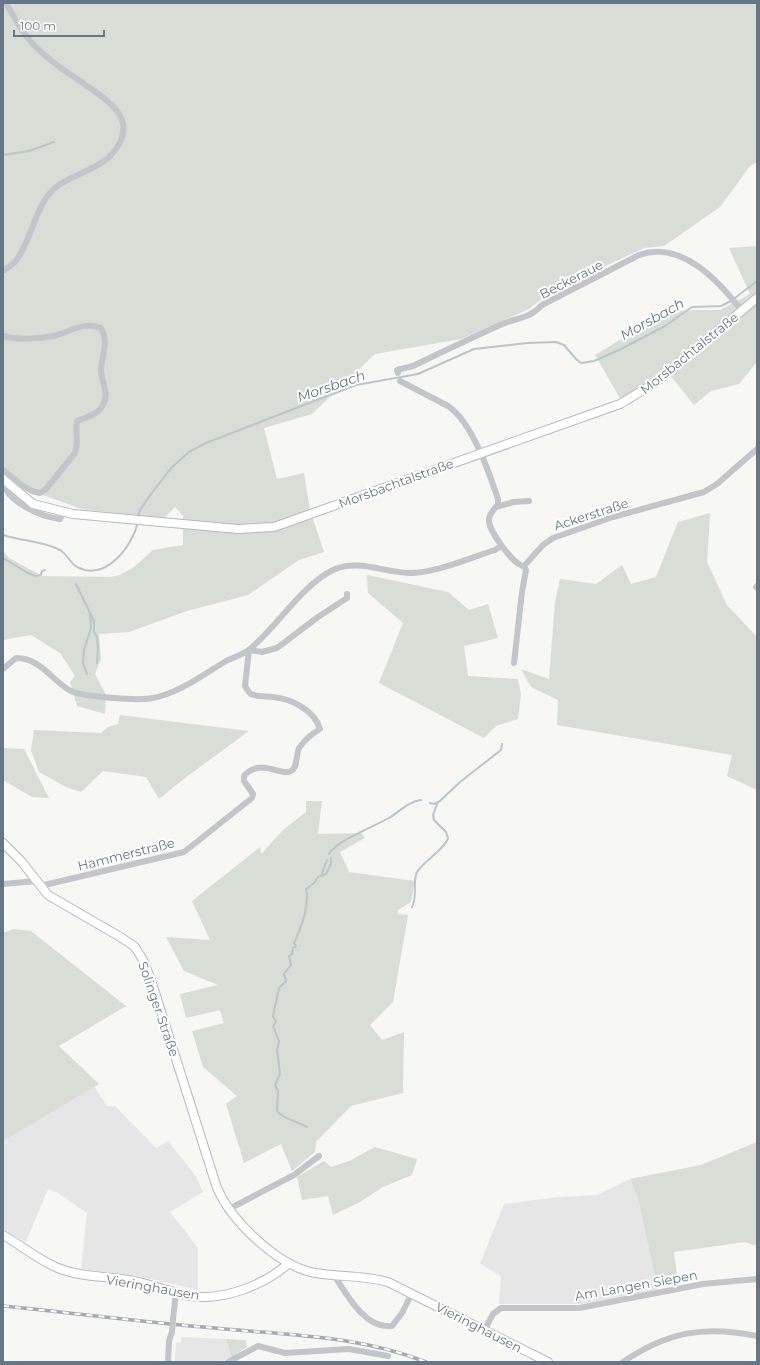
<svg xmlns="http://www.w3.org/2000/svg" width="760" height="1365" font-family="Montserrat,sans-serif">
  <rect width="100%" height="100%" fill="#f7f7f4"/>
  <!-- built -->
  <path fill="#e5e6e5" d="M94,1086L107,1106H115L156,1148L168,1141L195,1175L203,1192L170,1212L198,1248V1290L133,1275L81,1269L87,1213L58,1193L48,1189L26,1242L3,1229V1141Z
    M630,1179L638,1199L658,1290L580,1304H499L501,1276L480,1264L504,1204L558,1197L597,1195Z
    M181,1337L226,1339L231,1357L220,1362H175L176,1343L181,1342Z"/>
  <!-- green -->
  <path fill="#d8ded5" d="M3,3H757V162L750,166L720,207L664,246L644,248L550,292L529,309L461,339L375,354L312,414L264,428L277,479L304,473L310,510L324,552L299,560L248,595L187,611L129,632L99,634L101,659L95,674L106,695L105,714L77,706L70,682L75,676L60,653L31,635L3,640V551L9,558L42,576L111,577L120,575L134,567L153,550L183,545V516L175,507L163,519L82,509L23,488L3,471Z
    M757,246V362L739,384L711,391L694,405L666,370L653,382L621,400L595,355L666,312L694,310H720L750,294L729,248Z
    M710,513L707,562L727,605L757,637V790L727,776L732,755L557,725L558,700L531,687L521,669L549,679L555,602L560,579L596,584L622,565L631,584L656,577L678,522Z
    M367,575L448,592L469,610L488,604L498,638L464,646L468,676L518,679L521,694L518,719L496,726L484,738L379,683L403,623L368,593Z
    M120,715L249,731L185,778L159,799L146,777L103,771L81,792L66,787L39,772L31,750L34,730L101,733L108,727L118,724Z
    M3,748L24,749L49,798L32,797L3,780Z
    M306,801H322L318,834L361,833L365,838L340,852L349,872L415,881L411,902L398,910V914L408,915L393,1002L370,1025L382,1040L404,1032L403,1093L351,1106L316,1142L315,1152L292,1171L281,1144L244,1163L226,1104L237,1096L203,1067L192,1031L224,1023L220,1010L186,1018L180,994L218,985L184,971L166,937L210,940L192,901L260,847L261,854L284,829L306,812Z
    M14,929L31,931L126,1006L59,1046L99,1084L3,1141V933Z
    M757,1142V1246L745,1242L674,1252L678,1281L657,1286L638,1199L630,1179L701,1165Z
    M375,1147L417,1159L412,1175L383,1187L360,1202L333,1215L328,1196L302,1200L297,1177L324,1161L331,1167L349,1161Z
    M226,1339L246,1340L247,1347L231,1357Z"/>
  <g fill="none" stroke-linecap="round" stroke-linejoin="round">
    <!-- stream -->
    <path stroke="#bac6ca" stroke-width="2" d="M3,155L29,151L54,142
      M138,517L140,510L151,494L172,467L189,452L206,443L356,385L418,374L474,349L527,343L556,342L564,345L576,359L581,363L594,361L619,350L665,326L692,307L721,306L731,301L757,281
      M3,535C21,541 43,541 60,550C67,554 70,563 77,567C106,582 133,546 138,521
      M3,558L26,572L35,576L41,575L42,571L45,570
      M76,584L94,621V632L97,637L98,648L97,663
      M87,674L83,663L84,650L91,628L90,613
      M430,803L434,804L440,801L460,782L501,750L502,744
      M329,854C336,841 375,826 389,818C399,812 409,801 421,800
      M321,876L327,860
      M412,907C418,896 412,883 417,872C424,861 445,849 448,838L446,832L434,820L433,815L438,802
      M307,1127C298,1121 284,1120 277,1111L278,1091L275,1085L280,1074L277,1050L279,1041L273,1026L276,1022L273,1016L279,988L286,981L284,974L291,965L289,956L292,954L293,948L296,946L294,943C301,928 310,906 306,889L314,883L318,877L326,874L331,864V858"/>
    <!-- major casing -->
    <g stroke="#b5b9be" stroke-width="10">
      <path id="major" d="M3,479L33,504L73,514L238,529L274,527L620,404L655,383L757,298
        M3,843L21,861L48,895L122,938L135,947L143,960L151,980L217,1188C232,1222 278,1266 315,1273C339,1277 364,1275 388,1282L548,1362
        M3,1235C21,1245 38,1260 58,1268C80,1277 105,1276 129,1280C150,1284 170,1292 191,1296C223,1301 265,1285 289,1263"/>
    </g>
    <!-- minor -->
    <path stroke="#c2c6ca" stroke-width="6" d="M3,271C7,268 12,265 15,262C32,241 35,204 56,187C70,176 100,168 111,155C143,120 107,100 80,81C66,72 52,62 39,50C25,38 15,19 6,3
      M3,336C17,340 39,339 53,336C71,332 83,321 101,328C109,342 102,355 101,370C101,383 110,392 103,405C98,415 86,417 77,421C75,432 79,442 75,453L46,489L40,493L32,491L23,486L3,470
      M398,373L397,370L413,366C442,352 471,338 500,325C517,317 528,320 542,305L639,255C681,240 718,280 742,311
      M400,381L448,406C472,422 489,472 498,499V504C495,509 489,513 489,520C488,530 514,566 524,566
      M4,480C3,501 42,517 60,519L64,512
      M496,507L514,502L529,501
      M524,566L543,545L553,538L613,517L704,492L717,484L757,449
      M756,587L757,586
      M514,663L522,592L526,570L524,566
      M3,669L16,658C40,658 51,679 69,690C80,697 139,701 153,698C180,693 205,673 228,660C235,657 244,654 250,649C276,628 303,584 333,570C359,558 387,574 413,573C441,571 469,558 495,550L501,546
      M3,884L36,881
      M40,886L184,852L252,798L253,794L244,781V776C260,757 281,777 291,771C298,767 296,754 299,748C304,741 313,733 320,729C314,710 292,699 273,697C266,696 257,697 251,694C248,692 247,689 245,686L249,650L262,652L277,648L318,617L347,598V594
      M229,1209L294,1175L319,1156
      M334,1275C346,1294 366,1330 392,1326L402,1313L412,1293
      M173,1319L176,1292
      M484,1331L493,1314L501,1308H579L703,1284L757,1279
      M168,1362L169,1341L172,1332
      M228,1362L258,1346L285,1353L349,1349L388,1356
      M623,1362C667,1332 704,1325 757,1336"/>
    <!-- major -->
    <use href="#major" stroke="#fff" stroke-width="8"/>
    <!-- rail casing -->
    <g stroke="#a4aab0" stroke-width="3.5">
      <path id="rail" d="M3,1306C73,1313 144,1322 214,1328C286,1335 358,1335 426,1362"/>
    </g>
    <!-- rail -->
    <use href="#rail" stroke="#fff" stroke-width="2" stroke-dasharray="6" stroke-linecap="butt"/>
    <!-- minor-bridge -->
    <path stroke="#c2c6ca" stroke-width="6" d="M172,1332L173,1319"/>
  </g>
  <g text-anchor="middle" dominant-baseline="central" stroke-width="4" stroke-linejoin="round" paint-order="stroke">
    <!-- street labels -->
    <g font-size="13" fill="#657686" stroke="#fff">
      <text transform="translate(571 279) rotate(-27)">Beckeraue</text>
      <text transform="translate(689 353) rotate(-39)">Morsbachtalstraße</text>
      <text transform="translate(396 483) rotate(-20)">Morsbachtalstraße</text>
      <text transform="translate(591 514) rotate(-18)">Ackerstraße</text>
      <text transform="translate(126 854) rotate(-14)">Hammerstraße</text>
      <text transform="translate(159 1009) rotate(71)">Solinger Straße</text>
      <text transform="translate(636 1285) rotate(-10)">Am Langen Siepen</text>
      <text transform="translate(153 1287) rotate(10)">Vieringhausen</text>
      <text transform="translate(479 1327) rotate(27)">Vieringhausen</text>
    </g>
    <!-- water labels -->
    <g font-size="14" font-style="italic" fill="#617882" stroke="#fff">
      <text transform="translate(652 319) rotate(-29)">Morsbach</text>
      <text transform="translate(331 386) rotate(-19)">Morsbach</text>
    </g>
  </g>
  <!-- border -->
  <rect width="760" height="1365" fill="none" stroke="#657686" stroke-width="8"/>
  <!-- scale -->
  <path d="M14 30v6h90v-6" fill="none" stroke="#657686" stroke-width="2"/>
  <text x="20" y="30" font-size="12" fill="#657686" stroke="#ffffff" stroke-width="3" paint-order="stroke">100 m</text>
</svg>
